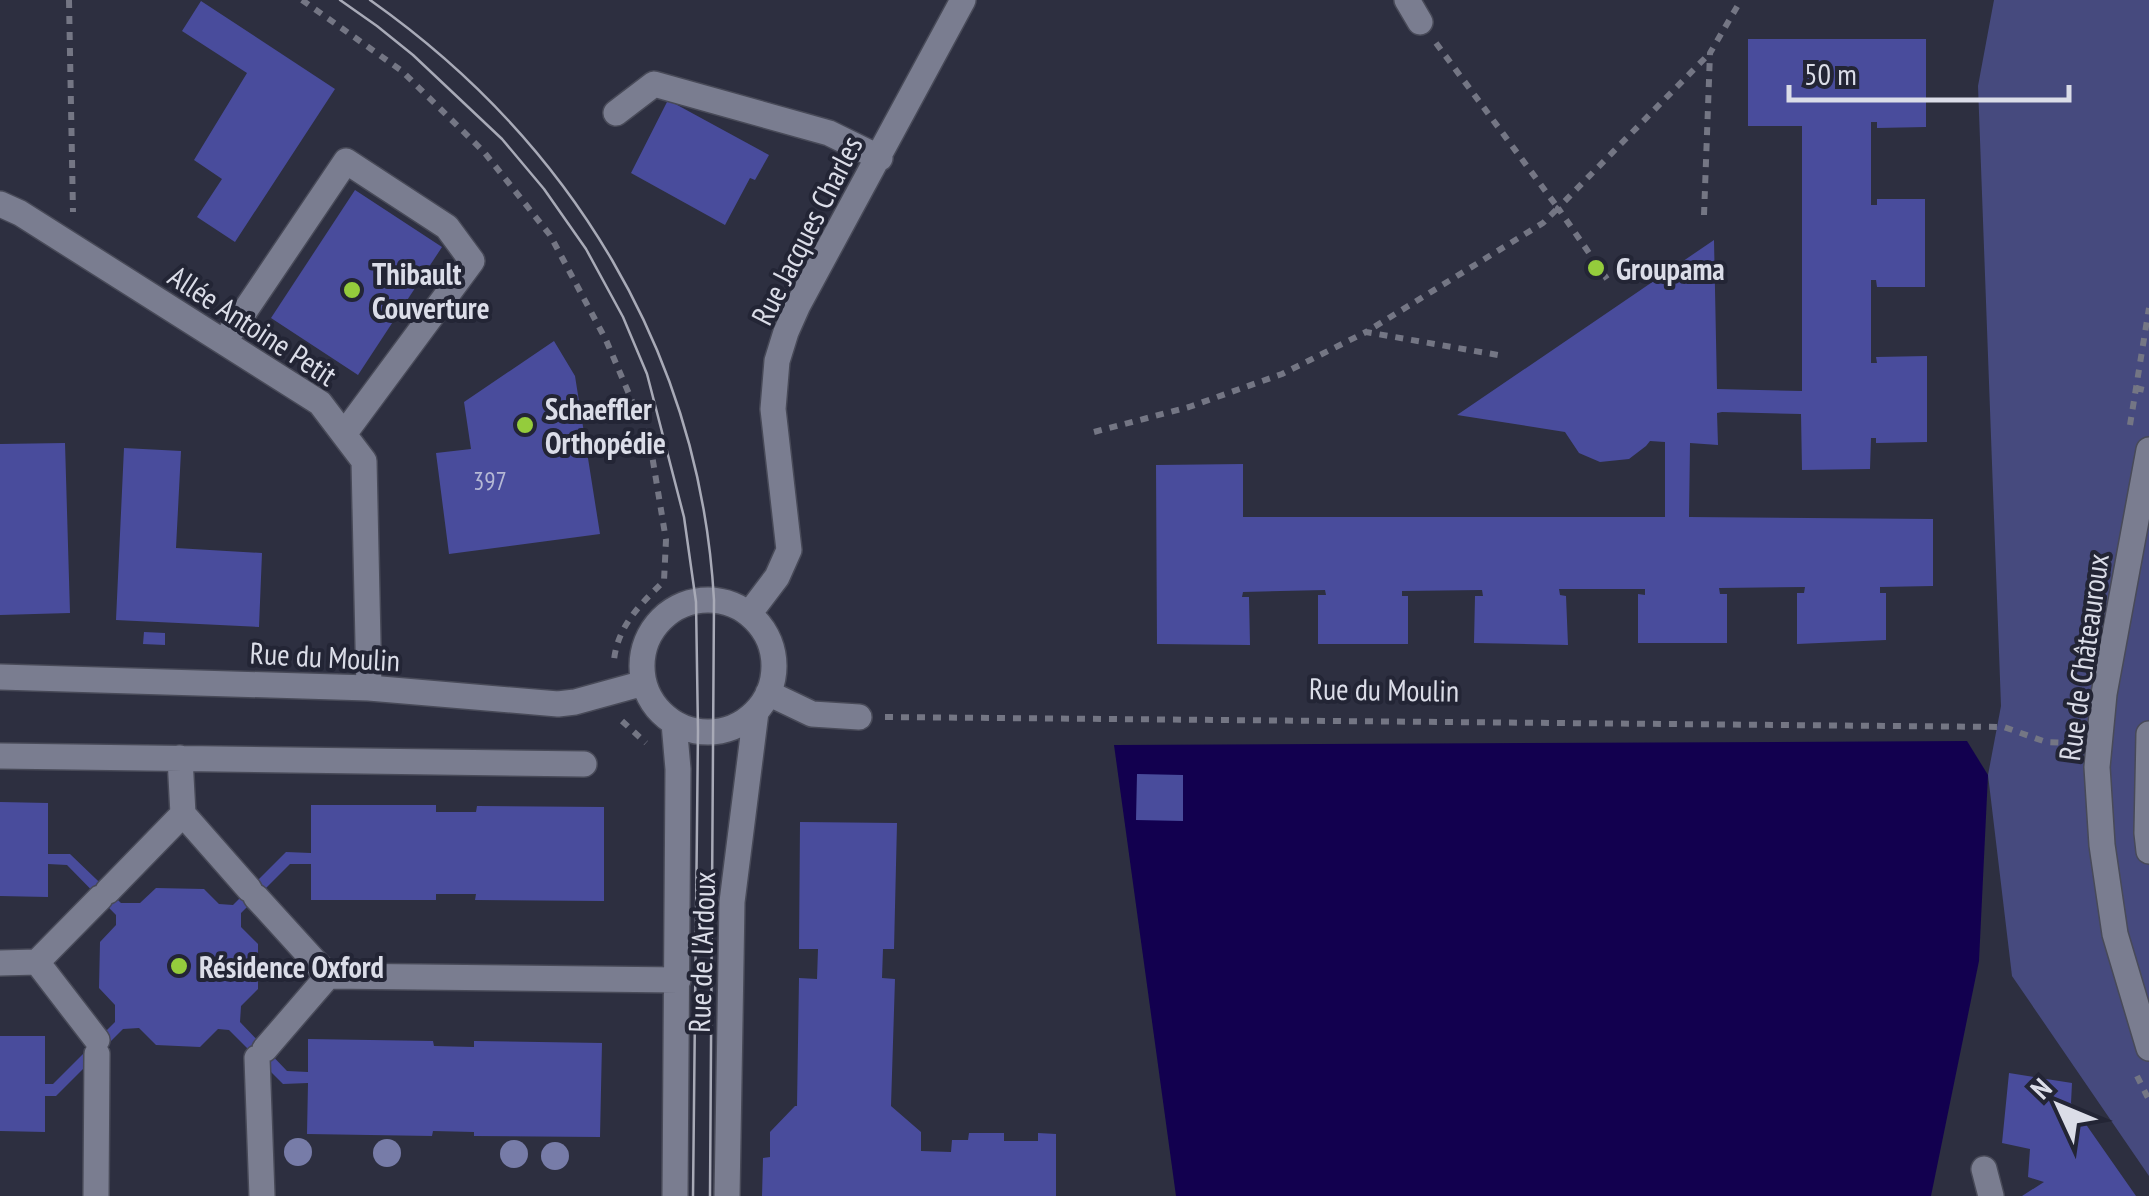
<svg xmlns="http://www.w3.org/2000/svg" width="2149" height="1196" font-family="'PT Sans Narrow',sans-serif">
  <rect width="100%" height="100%" fill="#2d2f40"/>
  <!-- green -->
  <path fill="#464a7e" d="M1994,0H2149V1176L2012,976L1988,775L2001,706L1978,86Z"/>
  <!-- water -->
  <path fill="#12004f" d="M1967,741L1988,775L1979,961L1931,1196H1176L1114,745Z"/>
  <!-- building -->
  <path fill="#494c9c" d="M201,1L335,89L235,242L197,217L222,179L194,160L247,73L182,31Z
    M1748,39H1926V127L1877,128V122H1871V205H1877V199H1925V287H1877L1876,280H1871V363H1877L1876,357L1927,356V442L1876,443V438H1871L1870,469L1802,470L1801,414L1722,412L1717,413L1718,445L1690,443L1689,517L1933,519V586L1880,587V593H1886V640L1797,644V593H1804L1805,587L1719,588L1720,594H1727V643H1638V594L1645,595V589H1559L1560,595L1566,596L1568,645L1474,643L1475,596H1483L1482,590L1402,591V596H1408V644H1318V595H1326L1325,590L1243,592L1242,597H1249L1250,645L1157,644L1156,465L1243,464V517H1665V442L1650,441L1646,446L1629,459L1600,462L1579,453L1565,432L1457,415L1714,240L1717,389L1802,391V126H1748Z
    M668,100L769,155L755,180L750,178L725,225L631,173Z
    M355,190L442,247L358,375L271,318Z
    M554,341L575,376L600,534L449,554L436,453L471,449L464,402Z
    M65,443L70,613L0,615V444Z
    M124,448L181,451L176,548L262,553L259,627L116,620Z
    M144,632L165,633V645L143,644Z
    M1137,774L1183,775V821L1136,820Z
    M0,802L48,803V854H70L121,903H140L156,888L204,889L219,904L233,905L286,852L311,853V805H436V812H476L477,806L604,807V901L475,900L476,894H436V900H311V864H290L241,913V927L258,944V989L241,1006L240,1022L287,1071L308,1072V1039L433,1041L434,1046L474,1047V1041L602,1043L600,1137L474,1136V1132L433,1131L432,1136L307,1134L308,1083L283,1084L229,1030L218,1029L200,1047L156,1045L139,1028L123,1029L56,1096H45V1132L0,1131V1036H45V1084H53L115,1022V1005L99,988L100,942L116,925V915L67,865L48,864V897L0,896Z
    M800,822L897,823L894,949H883L882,978L895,979L891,1106L921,1132V1151L951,1152L952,1140H968L969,1133H1004V1141H1038V1133L1056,1134V1196H762L763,1158L770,1157V1132L795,1106H797L799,978L817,979L818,949H799Z
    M2009,1073L2072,1083L2071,1103L2136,1196H2022L2044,1182L2028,1177L2030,1149L2002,1143Z"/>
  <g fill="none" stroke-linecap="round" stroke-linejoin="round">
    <!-- minor casing -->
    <g stroke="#484a58" stroke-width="28">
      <path id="minor" d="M1407,0L1420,22
        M616,113L654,84L829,133L880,158
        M0,204L20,213L320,403L364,461L369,688
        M224,342L346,161L447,227L472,261L344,434
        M2149,450L2104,694L2097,767L2102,845L2115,934L2149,1048
        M642 666a66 66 0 1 1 132 0a66 66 0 1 1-132 0Z
        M749,614L777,577L789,550L773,409L777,361L786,332L798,305L963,0
        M0,677L369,688L558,704L575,702L644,683
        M768,693L812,714L859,717
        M674,723L678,769L675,1196
        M2149,734L2147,833L2149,851
        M0,756L584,764
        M180,758L183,814
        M108,891L183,814L249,889
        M256,897L328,976L678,980
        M0,963L37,962
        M97,1040L37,962L100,898
        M265,1049L328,976
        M257,1058L262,1196
        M1984,1169L1991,1196
        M96,1196L97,1054
        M727,1196L732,902L756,712"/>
    </g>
    <!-- path -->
    <path stroke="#747684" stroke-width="6" stroke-dasharray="8 8" stroke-linecap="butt" d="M69,0L73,212
      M302,0L402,71L484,152L550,235L606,340L650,443L666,540L664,581C641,604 618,625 614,660
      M1436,43L1558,208L1543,223L1366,332L1498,355
      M1704,215L1710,53L1741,0
      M1607,279L1558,208L1710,53
      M2136,388L2149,391
      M2130,425L2149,308
      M1094,432L1189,407L1282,374L1366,332
      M885,717L2004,727L2046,742L2070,743
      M622,721L646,743
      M2137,1076L2149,1100"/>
    <!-- minor -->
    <use href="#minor" stroke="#7a7d90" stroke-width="25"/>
    <!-- tram -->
    <path stroke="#a8aab7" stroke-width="2.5" d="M340,0L377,26L413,55L502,139L544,189L586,249L623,317L647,374L684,517L696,602L698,731L693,1196
      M370,0C571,142 700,352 714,600L710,1196"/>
  </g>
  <!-- trees -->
  <g fill="#777ca8">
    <circle cx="298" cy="1152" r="14"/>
    <circle cx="387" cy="1153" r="14"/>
    <circle cx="514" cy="1154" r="14"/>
    <circle cx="555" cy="1156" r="14"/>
  </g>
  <!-- markers -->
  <g fill="#94cc3c" stroke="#232535" stroke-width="4">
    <circle cx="1596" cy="268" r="10"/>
    <circle cx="352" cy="290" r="10"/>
    <circle cx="525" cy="425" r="10"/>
    <circle cx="179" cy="966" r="10"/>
  </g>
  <g text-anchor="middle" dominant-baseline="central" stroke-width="8" stroke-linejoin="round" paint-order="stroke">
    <!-- number labels -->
    <g font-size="25" fill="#b6b9d5">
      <text x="490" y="481">397</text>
    </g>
    <!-- street labels -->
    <g font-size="30" fill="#dbdde8" stroke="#232535">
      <text transform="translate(806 230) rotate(-63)">Rue Jacques Charles</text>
      <text transform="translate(253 325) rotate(33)">Allée Antoine Petit</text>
      <text transform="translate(325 656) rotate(3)">Rue du Moulin</text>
      <text transform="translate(2083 657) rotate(-82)">Rue de Châteauroux</text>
      <text transform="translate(1384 689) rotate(1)">Rue du Moulin</text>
      <text transform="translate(701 952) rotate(-88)">Rue de l'Ardoux</text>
    </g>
    <!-- poi labels -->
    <g font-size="30" font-weight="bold" fill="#dbdde8" stroke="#232535" text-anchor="start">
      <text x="1616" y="268">Groupama</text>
      <text x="372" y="273">Thibault<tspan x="372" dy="34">Couverture</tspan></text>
      <text x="545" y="408">Schaeffler<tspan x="545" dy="34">Orthopédie</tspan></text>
      <text x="199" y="966">Résidence Oxford</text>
    </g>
  </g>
  <!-- north arrow -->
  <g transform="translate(2059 1106) rotate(314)" stroke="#232535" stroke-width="8" paint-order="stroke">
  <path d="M0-8L18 38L0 25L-18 38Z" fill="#dbdde8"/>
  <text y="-15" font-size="28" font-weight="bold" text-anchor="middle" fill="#dbdde8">N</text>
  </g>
  <!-- scale -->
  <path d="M1789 85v15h280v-15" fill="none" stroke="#dbdde8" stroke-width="5"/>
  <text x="1804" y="85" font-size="30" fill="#dbdde8" stroke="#232535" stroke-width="8" paint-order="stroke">50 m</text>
</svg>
